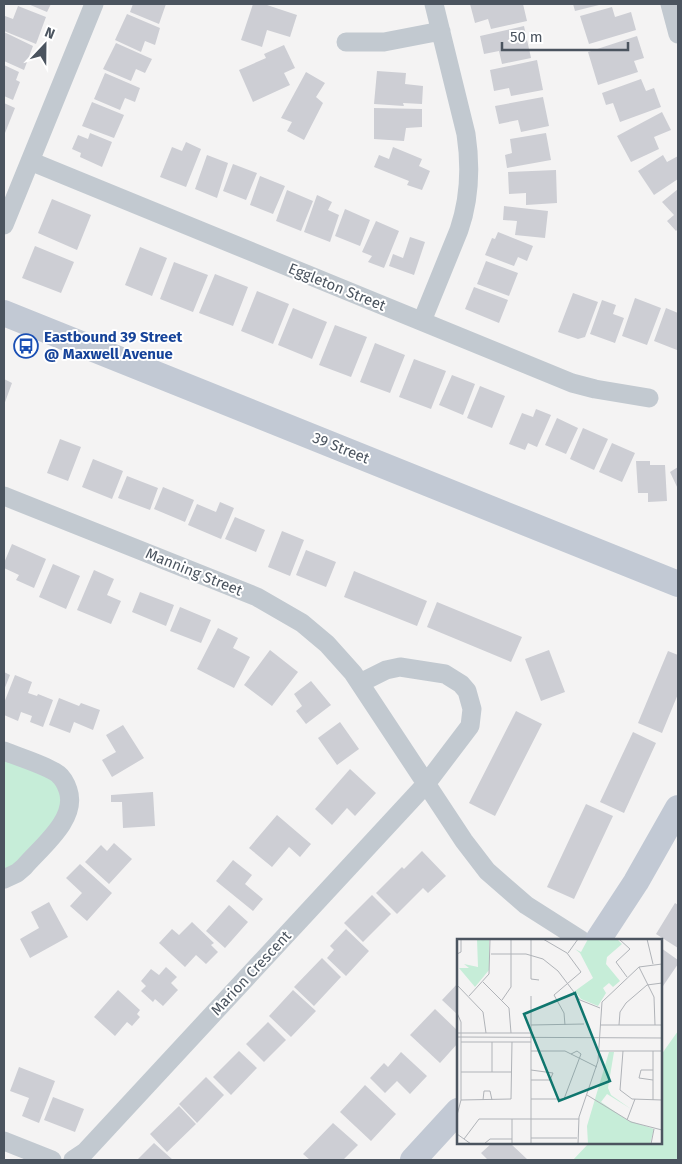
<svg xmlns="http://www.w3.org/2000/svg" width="682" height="1164" font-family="'Fira Sans',sans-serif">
  <rect width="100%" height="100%" fill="#f4f3f3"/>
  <!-- green -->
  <path fill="#c6edd8" d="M4,751L49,769L70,804L4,879Z
    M678,1031V1158L677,1160H573L589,1143H661V1055Z"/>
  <!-- building -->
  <path fill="#cdced4" d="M28,4H51L47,12Z
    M133,4H166L159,24L130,12Z
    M253,4H264L297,15L290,37L267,30L262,47L241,40Z
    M470,4H523L527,21L491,29L488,19L475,23Z
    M573,4H603L575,11Z
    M18,6L46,17L36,44L4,31L5,16L13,19Z
    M612,7L615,17L631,12L636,30L589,44L580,16Z
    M127,14L160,28L155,45L145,41L141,52L115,40Z
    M524,26L531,58L502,64L499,51L484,54L480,36Z
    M4,32L33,46L24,70L4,61Z
    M637,36L644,58L634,61L638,72L598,85L588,52Z
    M116,43L152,59L145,73L136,69L131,81L103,69Z
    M284,45L295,68L284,73L290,85L253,102L239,70L266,58L264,54Z
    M537,60L543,90L511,96L509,88L494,91L490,70Z
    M4,65L19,72L16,80L20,82L13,100L4,96Z
    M377,71L406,73L405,84L423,86L422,104L403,103L404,106L374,104Z
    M306,72L325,83L316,97L323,103L304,140L287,131L292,122L281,118Z
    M105,73L140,88L135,102L125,98L120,110L94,99Z
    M641,79L646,91L654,88L661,107L620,122L613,103L606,105L602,93Z
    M543,97L549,126L521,132L518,120L499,124L495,106Z
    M92,102L124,115L114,138L82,126Z
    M4,103L15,108L5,133L4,132Z
    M374,108L422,109V127L406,128L404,141L374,139Z
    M662,112L671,130L654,137L659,149L631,162L617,136Z
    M90,133L112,142L102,167L80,157L81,153L72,149L78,135L88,139Z
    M546,133L551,160L507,168L505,155L512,153L510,139Z
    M186,142L201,149L186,187L160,177L172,147L182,151Z
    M393,147L422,159L419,166L430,171L422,190L407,185L409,181L374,167L379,155L389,159Z
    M207,155L228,163L217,198L195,189Z
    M663,155L667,162L678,156V179L654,195L638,171Z
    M233,164L257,173L246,200L223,191Z
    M556,170L557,203L526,205V193L509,194L508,172Z
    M260,176L285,186L273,214L250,205Z
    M678,189V229L676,231L667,221L674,215L662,202Z
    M287,190L313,201L301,231L276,221Z
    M317,195L332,202L328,210L339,215L330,242L304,232Z
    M52,199L91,215L77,250L38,233Z
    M504,206L548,211L545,238L515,235L517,221L503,220Z
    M345,209L370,220L360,246L335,236Z
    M376,221L399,231L384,268L368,262L372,256L362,252Z
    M498,232L533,246L527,261L518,257L514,266L485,255L492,238L495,239Z
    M410,237L425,242L414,275L389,266L393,254L403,258Z
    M35,246L74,262L61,293L22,278Z
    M140,247L167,258L152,296L125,285Z
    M486,261L518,273L509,296L477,284Z
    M174,262L208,275L193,312L160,299Z
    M215,274L248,287L233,326L199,313Z
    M474,287L508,300L499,323L465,309Z
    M257,291L289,304L273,344L241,331Z
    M573,293L598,302L585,337L578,339L558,332Z
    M635,298L661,308L647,345L622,336Z
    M602,300L616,305L613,314L624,318L615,343L590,334Z
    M293,308L327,322L312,359L278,345Z
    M666,308L678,313V346L677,350L654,341Z
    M335,325L367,337L351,377L319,365Z
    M375,343L405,355L390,393L360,382Z
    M414,359L446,371L431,409L399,397Z
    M452,375L475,384L463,415L439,405Z
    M4,379L12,383L4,405Z
    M480,386L505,396L492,428L467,418Z
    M536,409L551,415L537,447L528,443L525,450L509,444L522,413L533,417Z
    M557,418L578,428L566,454L545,445Z
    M583,428L608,439L594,470L570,459Z
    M60,439L81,447L68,481L47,473Z
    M612,443L635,453L622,482L599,472Z
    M93,459L123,471L112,499L82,487Z
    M636,461H650V465H665L667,501L648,502V493H638Z
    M678,467V489L670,472Z
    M127,476L158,488L150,510L118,498Z
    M163,487L194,500L185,522L154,509Z
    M220,502L234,508L221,539L188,525L197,504L216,512Z
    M235,517L265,530L256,552L225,539Z
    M282,531L304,540L290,576L268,567Z
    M12,544L46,559L34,588L16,580L19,575L4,568V563Z
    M306,550L336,562L326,587L296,575Z
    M53,564L80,576L66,609L39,597Z
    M94,570L114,579L107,595L121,601L111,624L77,610Z
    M354,571L427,601L417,626L344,597Z
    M140,592L174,605L166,626L132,612Z
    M437,602L522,637L511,662L427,627Z
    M180,607L211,620L201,643L170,631Z
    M218,628L238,638L233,648L250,657L234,688L197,669Z
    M270,650L298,672L272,706L244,685Z
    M549,650L565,692L541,701L525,659Z
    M668,651L678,655V694L662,733L638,723Z
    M4,672L10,675L4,690Z
    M15,675L32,682L28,693L37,696L38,694L53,700L43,727L30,722L32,716L21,712L18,721L4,715V703Z
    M311,681L331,705L306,724L296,711L302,706L294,694Z
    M59,698L79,706L81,703L100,710L93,730L74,722L70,733L49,725Z
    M516,711L542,724L495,816L469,803Z
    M340,722L359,749L337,765L318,738Z
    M123,725L144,758L112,777L102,760L116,752L106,735Z
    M633,732L656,743L624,813L600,802Z
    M350,769L376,793L355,816L347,808L332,825L315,809Z
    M153,792L155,826L123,828L122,802H111V795Z
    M586,804L613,816L574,899L547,887Z
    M277,815L311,844L300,857L289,847L272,867L249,848Z
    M114,843L132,859L109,884L85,862L101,845L107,851Z
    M422,851L446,876L428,893L423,888L397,914L376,893L402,867L404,869Z
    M233,860L252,875L245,884L263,899L253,911L216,881Z
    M80,864L112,893L87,921L70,906L82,893L66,878Z
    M372,895L391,914L363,942L344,923Z
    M49,902L68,937L30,958L20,939L39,928L31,912Z
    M675,903L678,905V948L656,934Z
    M229,905L248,922L225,948L206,931Z
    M192,922L214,943L211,945L218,952L206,964L196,955L185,967L159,943L172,929L179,935Z
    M346,929L369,951L346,976L327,958L334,950L330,946Z
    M661,948L678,960V964L661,989Z
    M322,958L341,977L314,1006L294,987Z
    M166,967L177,977L171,983L178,990L163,1006L155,999L153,1002L141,991L146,986L141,981L151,969L159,975Z
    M458,983V1015L442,1000Z
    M118,990L140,1010L137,1014L140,1017L132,1026L127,1022L115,1036L94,1017Z
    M293,990L316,1011L291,1037L269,1016Z
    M435,1009L458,1031V1043L440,1063L410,1035Z
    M268,1022L286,1040L264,1062L246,1044Z
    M239,1051L257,1068L231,1095L213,1077Z
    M401,1052L427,1076L410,1094L397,1081L385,1093L370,1078L384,1063L388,1067Z
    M19,1067L55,1081L39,1123L22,1116L29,1098L10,1091Z
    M206,1077L224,1095L197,1123L179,1104Z
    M365,1085L396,1114L371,1141L340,1112Z
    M53,1097L84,1109L75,1132L44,1120Z
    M179,1106L196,1124L167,1152L150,1134Z
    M333,1123L358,1145L343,1160H310L303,1154Z
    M154,1143L173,1160H137Z
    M492,1143H510L528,1160H488L481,1153Z"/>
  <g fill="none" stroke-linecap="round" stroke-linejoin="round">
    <!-- street -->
    <path stroke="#c2c9d0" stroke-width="19" d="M670,4L678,34
      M346,42H384L441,31
      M30,161L572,383L595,389L649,398
      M4,225L94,4
      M422,321L459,230C470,198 471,167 466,134L434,4
      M4,496L257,597L302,623L327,644L353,673L464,841L487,871L526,905L581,940
      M4,751C18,757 46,765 58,774C63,778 66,784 68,790C78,819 41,847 24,867L17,873L4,879
      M4,1141L52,1160
      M73,1160L85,1152L426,784L470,726L472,709L467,691L461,684L445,674L400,667L386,670L360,683"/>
    <!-- secondary -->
    <path stroke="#c2c9d4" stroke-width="26" d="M4,313L678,584
      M598,940L636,882L678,808
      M413,1160L458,1111"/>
  </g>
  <!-- icons -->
  <defs>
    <g id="bus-ring" transform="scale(1.25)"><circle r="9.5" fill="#fff" stroke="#1a4fb4" stroke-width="1.5"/><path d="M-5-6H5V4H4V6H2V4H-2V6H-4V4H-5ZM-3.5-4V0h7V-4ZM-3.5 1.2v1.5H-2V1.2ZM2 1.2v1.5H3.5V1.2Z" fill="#1a4fb4"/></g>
  </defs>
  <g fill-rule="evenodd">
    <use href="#bus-ring" x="26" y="346"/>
  </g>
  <g text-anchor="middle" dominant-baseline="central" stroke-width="4" stroke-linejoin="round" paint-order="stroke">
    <!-- street labels -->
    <g font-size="15" fill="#4b545f" stroke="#fff">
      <text transform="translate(337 287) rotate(22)">Eggleton Street</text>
      <text transform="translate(341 448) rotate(22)">39 Street</text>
      <text transform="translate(194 572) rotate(22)">Manning Street</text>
      <text transform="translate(251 973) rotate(-47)">Marion Crescent</text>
    </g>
    <!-- transit labels -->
    <g font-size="15" font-weight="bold" fill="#164399" stroke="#fff" text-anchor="start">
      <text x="44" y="337">Eastbound 39 Street<tspan x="44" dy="17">@ Maxwell Avenue</tspan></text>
    </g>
  </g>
  <!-- overview -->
  <g transform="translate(457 939)">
    <rect width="205" height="205" fill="#f4f3f3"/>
    <path d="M20,0H32V31L18,48L2,29H12L7,25L21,28ZM131,0H160L165,5L150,18L149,25L163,42L156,48L152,44L146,49L149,54L141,67L124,60L118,52L136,39L123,14L118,10L124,13ZM152,113H157L151,149L154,156L174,170L150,155L144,163L170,181L197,190L193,205H131L130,187Z" fill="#c6edd8"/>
    <path fill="none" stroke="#b0b3b8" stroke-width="1" d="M74,0V40L82,41M86,0L110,14L124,33L97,56L107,74L108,86M162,0L173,10L159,23L170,38M190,0L196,25M111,14L121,0M0,15L4,13V0M34,15H69L86,20L101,32L123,61L143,69M182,28L197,58L198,86M26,43L52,69L54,94M0,46L26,73L29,94M12,57L32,35L33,0M45,61L54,48V0M0,74L4,83V161L0,176M74,86L127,85M143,86H205M162,86L163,73L169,64L190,46L205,44M0,94H74M0,98L205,99M4,103H74M35,103V133M74,112H108L140,128M142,112H205M166,112L163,151L175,160L205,161M196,112V161M74,131L96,134L93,141H74M196,131H184L182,139L196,141M4,133H55M130,156L174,183L205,191M74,160H107L124,115L120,112L114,115M4,161L54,160L55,103M26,161L27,152H33L35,161M170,181L178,160M0,195L14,205M74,199H120M7,200L22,180H122M27,205L33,200H55M55,205V180M74,205V57M121,205L122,178L141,122L145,63L182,28L205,25M194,205L197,190"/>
    <path fill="#0f766e" fill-opacity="0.15" stroke="#0f766e" stroke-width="2.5" d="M118,54L153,142L102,162L67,75Z"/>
    <rect width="205" height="205" fill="none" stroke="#4b545f" stroke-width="2.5"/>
  </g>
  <!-- border -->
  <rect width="682" height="1164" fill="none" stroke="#4b545f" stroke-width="10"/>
  <!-- north arrow -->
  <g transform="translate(45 45) rotate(22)" stroke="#ffffff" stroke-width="4" paint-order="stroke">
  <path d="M0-4L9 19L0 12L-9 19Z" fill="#4b545f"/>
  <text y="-8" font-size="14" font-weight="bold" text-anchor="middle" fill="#4b545f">N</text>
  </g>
  <!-- scale -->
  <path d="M502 42v8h126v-8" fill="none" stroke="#4b545f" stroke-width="2.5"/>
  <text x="510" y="42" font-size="15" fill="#4b545f" stroke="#ffffff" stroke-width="4" paint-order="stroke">50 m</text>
</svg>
